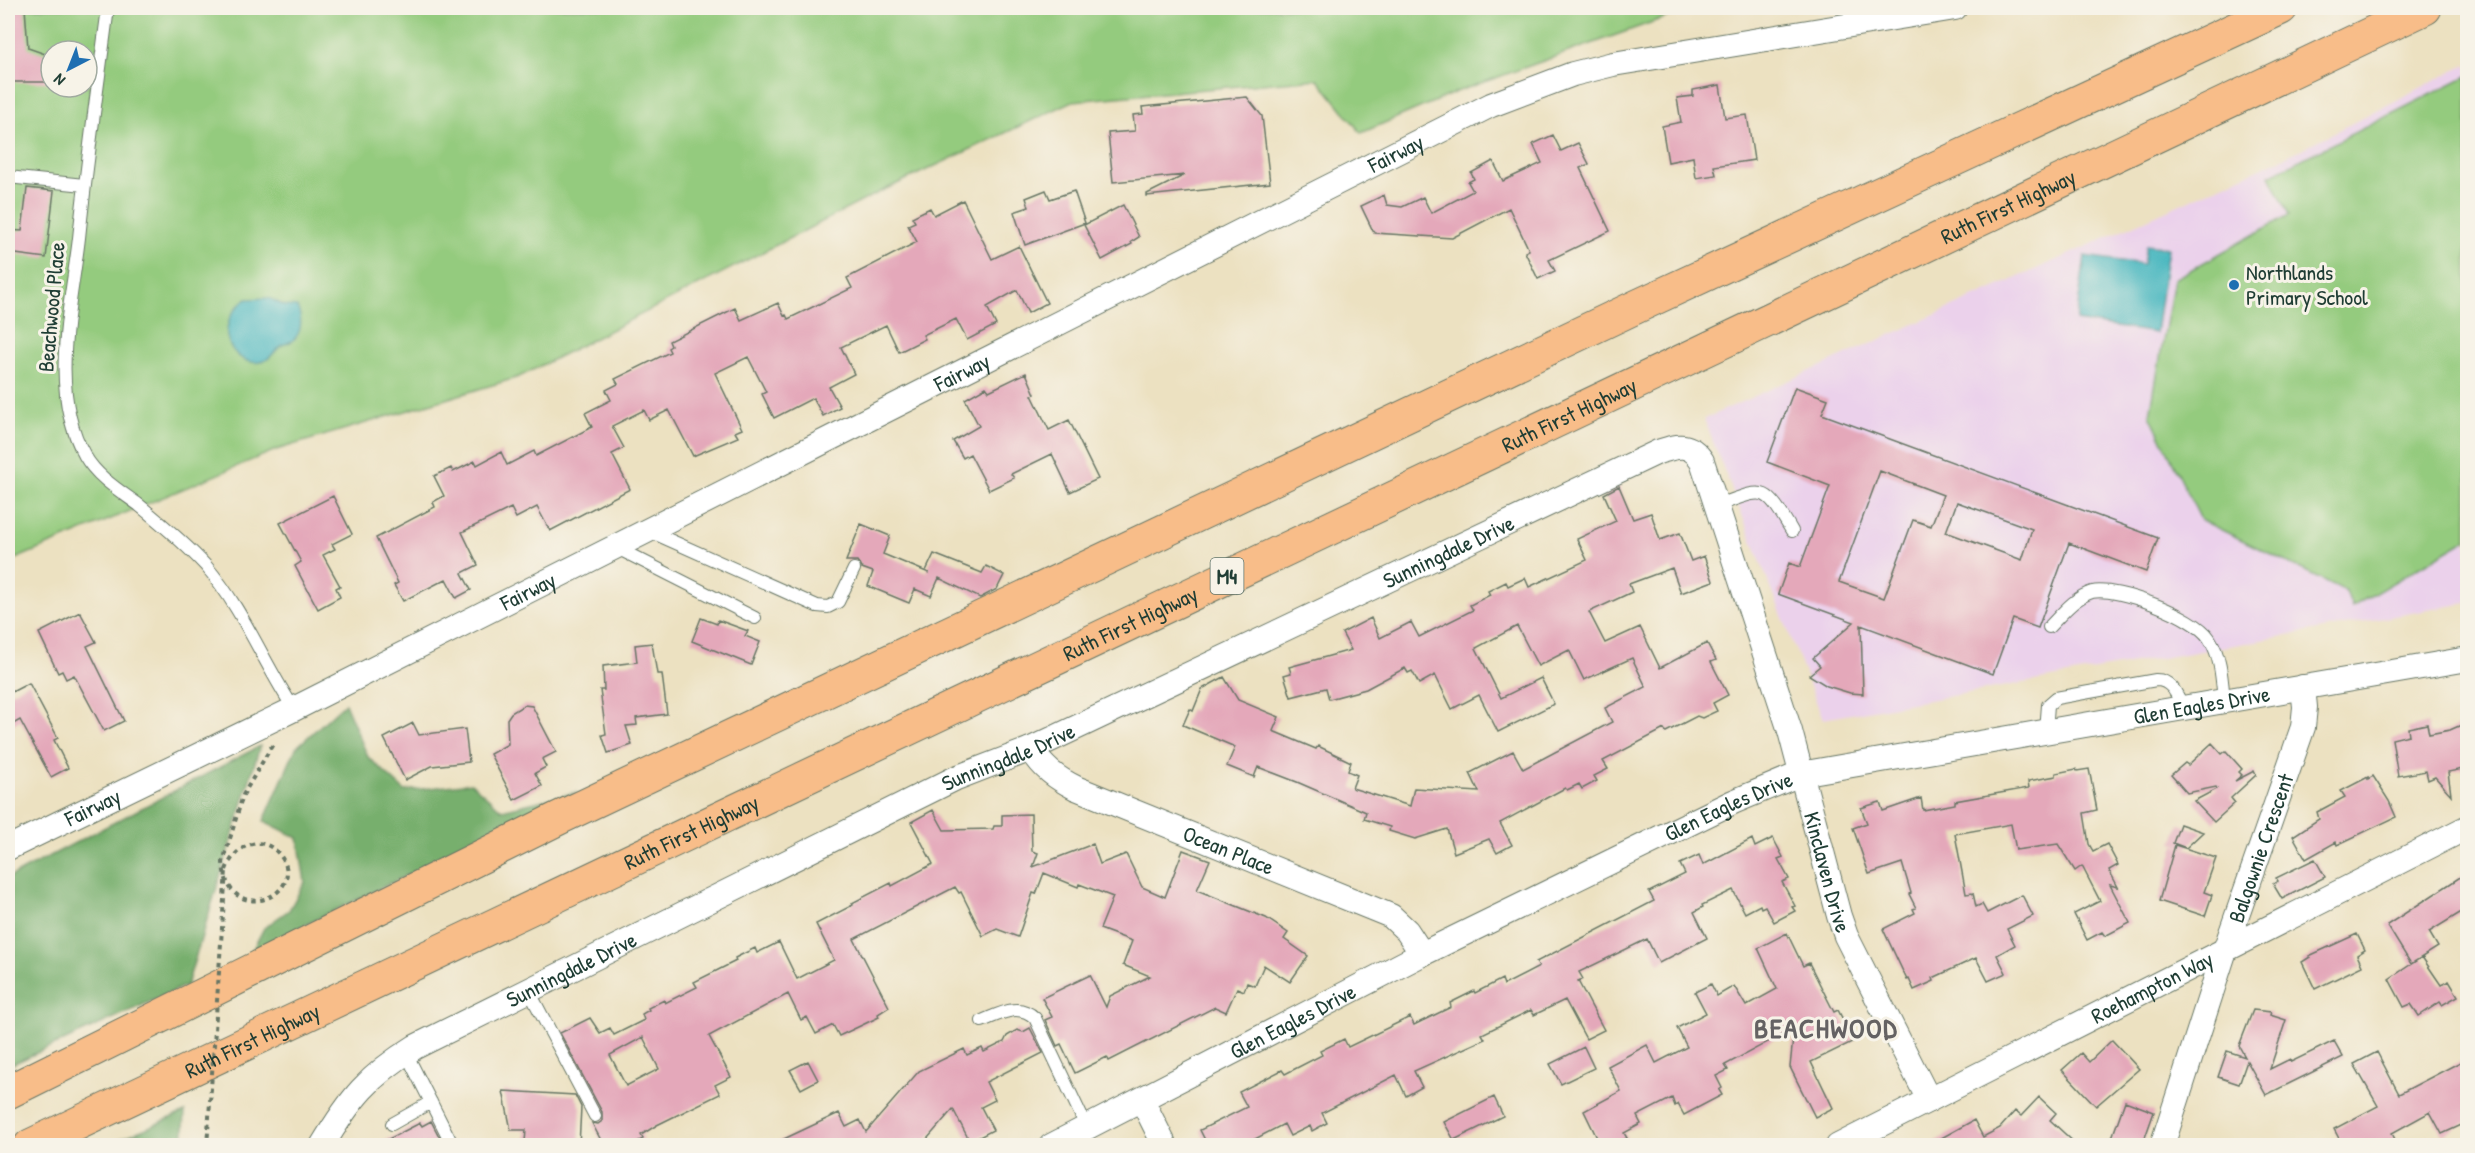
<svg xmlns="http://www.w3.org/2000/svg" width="2475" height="1153" font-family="'Patrick Hand',sans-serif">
  <rect width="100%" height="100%" fill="#f7f3e8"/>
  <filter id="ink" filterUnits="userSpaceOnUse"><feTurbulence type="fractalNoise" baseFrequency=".0167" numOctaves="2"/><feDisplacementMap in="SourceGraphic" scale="12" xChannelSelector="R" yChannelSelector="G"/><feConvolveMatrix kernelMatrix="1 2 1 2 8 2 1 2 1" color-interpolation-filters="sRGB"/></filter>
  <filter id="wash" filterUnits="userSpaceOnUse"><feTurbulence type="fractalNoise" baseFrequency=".008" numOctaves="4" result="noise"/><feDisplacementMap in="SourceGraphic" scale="24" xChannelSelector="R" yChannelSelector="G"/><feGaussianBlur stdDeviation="1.35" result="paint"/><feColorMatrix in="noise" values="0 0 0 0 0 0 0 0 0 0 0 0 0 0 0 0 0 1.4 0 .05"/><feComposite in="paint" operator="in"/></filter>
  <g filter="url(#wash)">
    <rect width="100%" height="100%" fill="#ece1c1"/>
    <!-- built -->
    <path fill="#ebd1eb" d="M2467,64V603L1823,719L1704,419L2298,151Z"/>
    <!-- green -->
    <path fill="#94cb7e" stroke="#5a8459" stroke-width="1.5" fill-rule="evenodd" d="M8,8H1692L1459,91L1361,133L1318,79L1073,101L884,190L519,377L276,450L8,562ZM51,51H87V87H51Z
      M2467,76V539L2352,607L2346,591L2201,520L2150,415L2174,279L2289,215L2270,175Z"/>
    <!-- forest -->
    <path fill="#77af6d" stroke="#4b7650" stroke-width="1.5" d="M345,703L368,757L405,791L471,783L502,810L577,792L252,951L264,928L289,910L305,882L298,838L264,821L296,748Z
      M260,746L187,985L8,1066V878Z
      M185,1112L183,1145H106Z"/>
    <!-- water -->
    <path fill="#48b7c0" stroke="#347a7a" stroke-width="1.5" d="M2146,245L2168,248L2156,333L2076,321L2085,256L2143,264Z
      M247,299L269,298L285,306L297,307C302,317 303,333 292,341C288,343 283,344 280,347C275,351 271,357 266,360C246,370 224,348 227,329C229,316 236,306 247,299Z"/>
    <g id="blocks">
      <!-- building -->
      <path fill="#e4a8ba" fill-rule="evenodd" d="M8,8H25L28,48L51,56V82H8Z
        M1720,85L1725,118L1747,115L1754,160L1714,166L1716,175L1696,178L1693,157L1668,162L1662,126L1681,122L1677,98L1693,96V90Z
        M1247,97L1262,116L1270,183L1147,196V194L1185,175L1113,182L1108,133L1135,131L1133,115L1143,114L1142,107Z
        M1553,135L1561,151L1578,143L1589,164L1580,168L1610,231L1549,260L1555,271L1538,279L1525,252L1529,250L1509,208L1452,238L1374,233L1361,206L1384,195L1387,205L1402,207L1423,197L1431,213L1473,191L1468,182L1474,179L1471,173L1493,161L1503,181L1542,163L1533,144Z
        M27,188L54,191L46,258L8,253V230L22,231Z
        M1046,190L1050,199L1074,191L1085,223L1025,245L1014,212L1029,207L1026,198Z
        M963,200L992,259L1019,246L1047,303L1028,313L1017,290L987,307L996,325L967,340L956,319L923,335L925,339L899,352L886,325L841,347L854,374L829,387L840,407L823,416L813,398L774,418L762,394L766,392L748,357L715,373L742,429L735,432L738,437L693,456L669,410L649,420L644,410L612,426L624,448L612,454L630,489L550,531L537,507L516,518L511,508L462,532L478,565L462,573L471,590L456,598L446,579L403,601L394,585L398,583L376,538L435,507L433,502L444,496L434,476L451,468L453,472L475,461L477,465L501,452L507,465L534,451L536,456L592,427L585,413L611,400L606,390L618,384L615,379L670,352L668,348L671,346L669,341L735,308L741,320L778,303L784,316L786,315L788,319L852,288L847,278L917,242L908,225L915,222L912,217L930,208L934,215Z
        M1123,205L1139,237L1131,242L1132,244L1102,260L1084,225Z
        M1026,373L1035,394L1032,395L1049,430L1069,420L1098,479L1070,492L1052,454L1011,474L1014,478L989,490L970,454L963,458L953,441L979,426L965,399L986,387L989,391Z
        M1795,387L1828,399L1822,414L2158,538L2146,572L2069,543L2038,628L2013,619L1993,674L1861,625L1863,694L1850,693L1827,686L1809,675L1820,666L1813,658L1854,622L1778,594L1789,563L1800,567L1830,486L1767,462ZM1880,471L1943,495L1931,526L1913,520L1884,598L1839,582ZM1957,502L2032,529L2022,560L1946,532Z
        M1619,486L1633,519L1651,513L1660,540L1680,533L1691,561L1704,556L1713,581L1681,593L1672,568L1629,584L1632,592L1589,612L1605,643L1640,627L1660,668L1707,643L1716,660L1711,662L1728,695L1713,703L1717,711L1702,718L1697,716L1666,732L1664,729L1603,761L1608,769L1594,776L1597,781L1582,789L1579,784L1567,790L1565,788L1500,823L1512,845L1497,853L1489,839L1454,853L1447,829L1415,839L1389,831L1390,827L1364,819L1366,812L1297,782L1258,767L1254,777L1227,766L1235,747L1183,725L1190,709L1193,711L1202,689L1224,677L1238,700L1279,717L1273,731L1316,749L1318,746L1351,762L1348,771L1357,775L1352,788L1410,806L1414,788L1479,792L1470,773L1513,751L1523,769L1612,722L1605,708L1646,687L1632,658L1584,680L1569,650L1538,666L1517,626L1476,648L1501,698L1541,678L1554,704L1498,732L1479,695L1452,709L1435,675L1419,684L1412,671L1408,673L1405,668L1366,689L1329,699L1326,688L1291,697L1284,675L1291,673L1289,667L1351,650L1342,633L1371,618L1380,638L1411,622L1419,637L1473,610L1470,605L1490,595L1488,591L1506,582L1508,586L1525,578L1529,587L1587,560L1577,539L1616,521L1604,494Z
        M333,496L352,534L332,544L335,549L323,555L340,586L336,588L340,597L318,609L295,566L301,562L280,523Z
        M861,524L890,536L883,554L929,573L926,571L934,554L982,573L986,566L1004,575L997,589L980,598L939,578L931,596L915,589L909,603L868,586L873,572L862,568L857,561H846Z
        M80,612L96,642L87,646L124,721L104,731L74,675L66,679L62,671L58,673L39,633Z
        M701,618L717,624L718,620L748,631L745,636L760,642L751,665L692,641Z
        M652,643L657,674H662L667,714L636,718L637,725L626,726L632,745L608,753L602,735L606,734L600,690H604L603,666L637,662L635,645Z
        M29,683L58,738L54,740L68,768L51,777L20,720L8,727V694Z
        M524,705L532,706L556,752L542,759L546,767L535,773L542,786L514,800L490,754L508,744L507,719L511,713Z
        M2468,722V768L2448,772L2451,795L2435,777L2428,780L2426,771L2398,776L2392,739L2409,735L2408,728L2427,724L2429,734L2450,730Z
        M413,723L419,735L465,729L469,762L432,766L405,780L384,738Z
        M2212,743L2222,754L2226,751L2242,769L2239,772L2242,775L2235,781L2254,771L2256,775L2231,798L2235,803L2214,822L2194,801L2217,789L2216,787L2187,793L2171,775L2185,763L2188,765Z
        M2076,769L2077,771L2089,769L2097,810L2084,813L2089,844L2093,851L2107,844L2118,865L2109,870L2118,887L2110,885L2130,923L2105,936L2102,932L2087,940L2074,914L2100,901L2082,866L2075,871L2058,844L2016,850L2011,824L1955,834L1966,894L1973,893L1976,907L1982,904L1987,913L2022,895L2033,916L2007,929L2015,945L1997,955L2006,973L1988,981L1976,958L1933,978L1934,981L1914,990L1909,979L1907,980L1883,929L1915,913L1913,909L1916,908L1909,894L1911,893L1902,863L1869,874L1853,828L1867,823L1861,808L1880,802L1883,811L1921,798L1923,810L1955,804V801L2029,788L2028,781L2056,776V773Z
        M2373,776L2389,801L2396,817L2337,845L2336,842L2306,859L2293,836L2319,819L2317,812L2345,797L2341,791L2368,777V779Z
        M933,810L944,830L993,829L994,826H1002V815L1031,814L1032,851L1038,853L1033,867L1093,844L1100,864L1126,854L1142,887L1165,897L1183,850L1210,860L1197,890L1266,918L1288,933L1284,939L1308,956L1290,982L1264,965L1255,986L1247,983L1244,991L1237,988L1226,1012L1215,1007L1109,1061L1107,1057L1075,1073L1061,1044L1057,1046L1045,1020L1052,1017L1042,998L1090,975L1106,1007L1110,996L1150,976L1123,965L1132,941L1100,929L1113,897L1079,884L1078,887L1044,873L1036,894L1033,893L1018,937L997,929L983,936L961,892L959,893L955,887L854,939L889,1007L878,1014L879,1017L839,1036L833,1025L816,1034L807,1017L801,1020L788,994L709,1036L731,1077L715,1085L720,1094L657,1125L641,1135L643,1139L630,1146H604L592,1123L598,1124L602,1121V1112L560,1033L590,1018L600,1033L610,1028L614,1035L644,1020L642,1014L649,1010L648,1008L664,1000L665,1003L697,987L694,982L736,961L735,958L755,948L757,953L779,942L797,979L834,960L816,924L853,905L852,903L891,883L892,886L933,864L911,822ZM643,1037L659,1069L626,1086L610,1055Z
        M2180,824L2203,832L2186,848L2173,843Z
        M1773,838L1783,857L1778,859L1789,879L1782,882L1795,906L1792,907L1795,911L1774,922L1765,906L1761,908L1760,905L1745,913L1733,890L1702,905L1703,907L1694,912L1707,938L1659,963L1647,939L1579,972L1583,979L1578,981L1604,1030L1586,1039L1565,1000L1534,1015L1531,1010L1482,1034L1485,1039L1414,1071L1422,1087L1406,1096L1396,1075L1322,1113L1327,1123L1312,1131L1310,1126L1290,1136L1284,1124L1251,1141L1254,1146H1208L1200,1130L1247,1107L1239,1092L1282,1070L1285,1074L1322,1055L1320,1051L1344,1039L1348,1047L1410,1017L1414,1025L1451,1007L1450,1003L1474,991L1475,993L1502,979L1504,985L1539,967L1536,962L1654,901L1649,892L1685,874L1680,864L1699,855L1703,865L1752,839L1755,847Z
        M2175,845L2216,858L2204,892L2212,895L2205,916L2159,901Z
        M2315,859L2325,877L2282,899L2273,884L2278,881L2276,878Z
        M2468,872V908L2429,932L2438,947L2411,964L2387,925Z
        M1787,933L1803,966L1809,963L1834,1012L1838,1010L1854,1041L1811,1062L1833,1108L1815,1117L1790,1067L1794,1028L1725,1065L1728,1070L1716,1076L1722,1088L1719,1090L1722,1095L1684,1115L1678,1104L1675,1106L1672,1098L1637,1116L1641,1124L1624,1133L1627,1138L1613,1146H1601L1584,1111L1621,1091L1608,1066L1647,1045L1656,1063L1687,1047L1677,1028L1706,1013L1695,992L1711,984L1717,996L1734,986L1746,1006L1777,989L1758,948Z
        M2357,934L2365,950L2357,955L2362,966L2315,989L2302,962L2310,957L2309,956Z
        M2422,957L2441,985L2449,981L2458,996L2442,1005L2440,1002L2419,1016L2411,1004L2404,1007L2389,979Z
        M2253,1010L2271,1012L2270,1015L2286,1020L2270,1069L2290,1059L2291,1062L2334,1041L2343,1057L2266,1095L2247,1061L2239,1084L2218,1077L2227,1051L2245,1057L2239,1046Z
        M1030,1028L1043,1053L986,1082L995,1100L981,1107L993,1130L970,1142L953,1109L921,1146H769L839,1113L846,1127L860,1120L866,1132L919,1071L964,1049L967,1055L982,1048L984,1052L1004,1042L1007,1036L1017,1030L1023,1032Z
        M2112,1040L2139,1069L2096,1106L2062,1070L2081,1053L2089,1062Z
        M1584,1047L1594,1068L1561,1084L1550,1064Z
        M2377,1052L2399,1094L2468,1058V1122L2442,1134L2430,1112L2392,1133L2398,1146H2343L2334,1129L2378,1106L2354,1064Z
        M808,1061L818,1080L801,1089L790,1070Z
        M503,1091L575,1095L581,1107L579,1146H530V1141L525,1142L526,1130H511Z
        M1494,1097L1503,1116L1454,1140L1444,1122Z
        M2039,1097L2056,1113L2050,1120L2078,1146H1927L1974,1120L1983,1137L2000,1128L2015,1111L2021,1116Z
        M2125,1101L2154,1112L2142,1146H2109Z
        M431,1121L444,1146H375L420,1123L422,1126Z"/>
    </g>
  </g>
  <g filter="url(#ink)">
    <use href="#blocks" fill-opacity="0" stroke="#677665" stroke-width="1.5"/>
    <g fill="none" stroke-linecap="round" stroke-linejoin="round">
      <!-- lane casing -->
      <g stroke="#677665" stroke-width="14">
        <path id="lane" d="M108,8C98,84 87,161 79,238C71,307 48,391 85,456C97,477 120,491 139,505C162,524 186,544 206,566C243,609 263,662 294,709
          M8,177L84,185
          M1716,506C1766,488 1764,484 1792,531
          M647,530L817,606L828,607L838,602L854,569
          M615,547L755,618
          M2049,627C2061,615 2075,597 2092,592C2117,586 2195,616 2209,638C2221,656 2222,680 2224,701
          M2046,731L2048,705L2056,698L2156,680C2172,680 2177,695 2183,707
          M529,991L595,1116
          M982,1021C1000,1014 1018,1002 1035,1018L1087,1128
          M406,1053L453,1146
          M392,1124L431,1102"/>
      </g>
      <!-- street casing -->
      <g stroke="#677665" stroke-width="26">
        <g id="street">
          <path id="s1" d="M1031,749C1043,768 1056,778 1076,788L1391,916L1407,931L1422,954"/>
          <path id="s2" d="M8,848L294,709L1491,105L1573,74L1613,64L1955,8"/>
          <path d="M1142,1100L1165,1146"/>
          <path id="s3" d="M322,1146C350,1099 368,1076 415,1047L956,778L1031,749L1658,452C1677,446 1689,441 1702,461L1790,731L1839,916L1846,936L1929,1100"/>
          <path id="s4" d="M1051,1146L1422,954L1733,802L1800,774L2468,659"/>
          <path id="s5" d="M1838,1146L2468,827"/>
          <path id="s6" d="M2162,1146L2225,950L2303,727L2305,707L2303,687"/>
        </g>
      </g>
      <!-- highway casing -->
      <g stroke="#677665" stroke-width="35">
        <g id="highway">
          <path d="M8,1092L559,818L1640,305L2281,8"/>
          <path id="s7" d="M30,1146L2425,8"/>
        </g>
      </g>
      <!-- path -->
      <path stroke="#677665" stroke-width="4" stroke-dasharray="4.5 4.5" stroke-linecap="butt" d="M226,870C234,847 260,832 279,854C313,894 226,931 223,862L243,795L273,744"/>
      <!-- lane -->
      <use href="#lane" stroke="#fff" stroke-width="12"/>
      <!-- street -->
      <use href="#street" stroke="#fff" stroke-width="24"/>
      <!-- highway -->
      <use href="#highway" stroke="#f8bd89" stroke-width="33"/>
      <!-- path-bridge -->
      <path stroke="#677665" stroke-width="4" stroke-dasharray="4.5 4.5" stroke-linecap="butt" d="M207,1146L226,870"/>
    </g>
  </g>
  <!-- markers -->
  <circle fill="#1f6fb2" stroke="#f7f3e8" stroke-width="2" cx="2234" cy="285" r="6"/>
  <g text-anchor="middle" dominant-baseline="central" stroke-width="6" stroke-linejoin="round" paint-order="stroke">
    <!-- shield labels -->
    <rect fill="#f7f3e8" stroke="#60746a" stroke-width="1.5" x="1210.5" y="558" width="33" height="36" rx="4.5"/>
    <g font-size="21" font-weight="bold" fill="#1f3d34">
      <text x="1227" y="576">M4</text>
    </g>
    <!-- street labels -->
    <g font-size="22" fill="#1f3d34" stroke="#f7f3e8">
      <text stroke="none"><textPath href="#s2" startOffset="1552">Fairway</textPath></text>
      <text stroke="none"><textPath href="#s7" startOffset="2190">Ruth First Highway</textPath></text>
      <text transform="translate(51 307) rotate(-85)">Beachwood Place</text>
      <text stroke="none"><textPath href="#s2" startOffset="1066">Fairway</textPath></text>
      <text stroke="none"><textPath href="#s7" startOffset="1704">Ruth First Highway</textPath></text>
      <text stroke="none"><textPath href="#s3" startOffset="1284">Sunningdale Drive</textPath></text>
      <text stroke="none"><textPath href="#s2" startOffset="580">Fairway</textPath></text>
      <text stroke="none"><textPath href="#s7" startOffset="1218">Ruth First Highway</textPath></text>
      <text stroke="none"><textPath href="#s4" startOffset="1244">Glen Eagles Drive</textPath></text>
      <text stroke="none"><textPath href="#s3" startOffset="798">Sunningdale Drive</textPath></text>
      <text stroke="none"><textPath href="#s2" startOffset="94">Fairway</textPath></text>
      <text stroke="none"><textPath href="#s4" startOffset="758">Glen Eagles Drive</textPath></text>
      <text stroke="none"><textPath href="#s7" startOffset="732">Ruth First Highway</textPath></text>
      <text stroke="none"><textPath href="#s1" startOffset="225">Ocean Place</textPath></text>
      <text stroke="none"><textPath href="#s6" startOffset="314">Balgownie Crescent</textPath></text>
      <text stroke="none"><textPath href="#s3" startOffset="1996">Kinclaven Drive</textPath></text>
      <text stroke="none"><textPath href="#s3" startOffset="312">Sunningdale Drive</textPath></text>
      <text stroke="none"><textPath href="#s5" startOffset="352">Roehampton Way</textPath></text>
      <text stroke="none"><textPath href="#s4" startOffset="272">Glen Eagles Drive</textPath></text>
      <text stroke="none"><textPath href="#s7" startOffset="246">Ruth First Highway</textPath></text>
    </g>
    <!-- poi labels -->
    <g font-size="22" fill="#1f3d34" stroke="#f7f3e8" text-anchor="start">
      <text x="2246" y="272">Northlands<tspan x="2246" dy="25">Primary School</tspan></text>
    </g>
    <!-- district labels -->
    <g font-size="28" font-weight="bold" letter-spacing="1.5" fill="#646263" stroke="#f7f3e8">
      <text x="1826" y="1028">BEACHWOOD</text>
    </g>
  </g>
  <!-- margin -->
  <rect width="2475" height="1153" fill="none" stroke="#f7f3e8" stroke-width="30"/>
  <!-- north arrow -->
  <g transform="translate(69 69) rotate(222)"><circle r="28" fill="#f7f3e8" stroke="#a1aaa0" stroke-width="1.5"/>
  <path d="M0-4.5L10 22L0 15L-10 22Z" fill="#1f6fb2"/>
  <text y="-9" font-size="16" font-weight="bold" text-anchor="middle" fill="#1f3d34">N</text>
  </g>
</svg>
